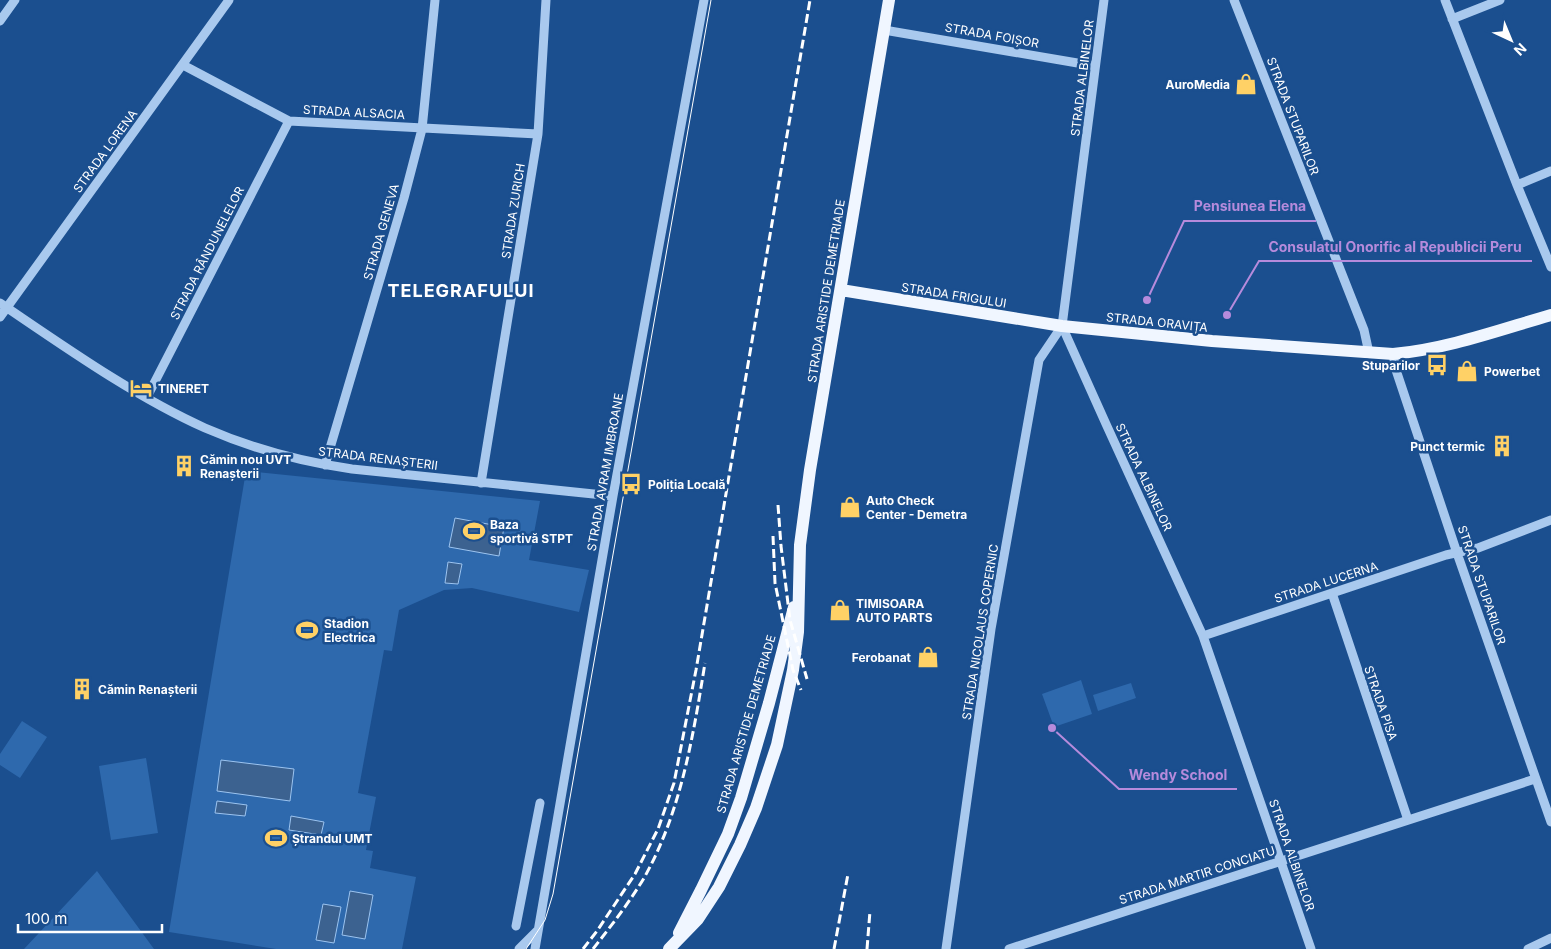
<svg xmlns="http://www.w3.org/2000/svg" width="1551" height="949" font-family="Inter,sans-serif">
  <rect width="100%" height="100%" fill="#1b4f8f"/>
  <!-- green -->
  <path fill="#2e69ad" d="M246,471L540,501L529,560L589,570L579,612L472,588L444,590L399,610L392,651L384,650L358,793L376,797L366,850L373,851L370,868L416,877L402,949H276L169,932Z
    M1081,680L1092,714L1054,727L1042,694Z
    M1131,683L1136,698L1098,711L1093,695Z
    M22,721L47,737L20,778L0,765V754Z
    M146,758L158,833L111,840L99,766Z
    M97,871L154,949H24Z"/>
  <!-- water -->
  <path fill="#3c6290" stroke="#9cc4f0" d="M455,518L504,527L499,556L449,547Z
    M448,562L462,564L458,584L445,583Z
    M221,760L294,769L290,801L217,791Z
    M217,801L247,805L245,816L215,813Z
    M291,816L324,822L321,835L289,830Z
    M350,891L373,895L365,939L342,935Z
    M323,904L341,907L334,943L316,940Z"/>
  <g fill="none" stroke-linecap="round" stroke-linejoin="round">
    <!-- minor -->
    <path stroke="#a9c9ee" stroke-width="9" d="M1104,0L1062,326L1106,424L1203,636L1311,949
      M1234,0L1364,330L1369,353
      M1445,0L1517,185L1551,267
      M1452,19L1500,0
      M0,21L15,0
      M884,30L1095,66
      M183,65L289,121L538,134
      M1517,185L1551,171
      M0,303C65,347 134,396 205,428C251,448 302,462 352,469L613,496
      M0,317L229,0
      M1393,354L1396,370L1457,553L1551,822
      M147,397L289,121
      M325,465L404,198L422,129L435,0
      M481,483L538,134L546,0
      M1332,593L1408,820
      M1203,636L1446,555L1478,548L1551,520
      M516,926L540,803
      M519,949L537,931
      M535,949L613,496L704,0
      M946,949L991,629L1039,360L1062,326
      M1009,949L1535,779
      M1528,949L1551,938"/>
    <!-- major -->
    <path stroke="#f0f6ff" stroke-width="12" d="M841,290L1062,326L1212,341L1393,354C1447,349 1499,330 1551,315
      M679,933L701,890L728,834L741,798L769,703L794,607
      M669,949L698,919L719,887L740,845L756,808L777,745L793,670L798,632L800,545L810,470L889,0"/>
    <!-- tram -->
    <path stroke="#fff" stroke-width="1" d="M526,949L545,920L553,894L711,0"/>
    <!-- rail -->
    <path stroke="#fff" stroke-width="3" stroke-dasharray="9 4" stroke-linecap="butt" d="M778,505L781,546L790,620L807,679
      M773,536L775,583L793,670L801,690
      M583,949L597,931L635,874L658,829L674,783L696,670L810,0
      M593,949C611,926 629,903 644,878C681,812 693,737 705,663
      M834,949L848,874
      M867,949L870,911"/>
  </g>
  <!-- icons -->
  <defs>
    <g id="shop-bare" transform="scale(1.725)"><path d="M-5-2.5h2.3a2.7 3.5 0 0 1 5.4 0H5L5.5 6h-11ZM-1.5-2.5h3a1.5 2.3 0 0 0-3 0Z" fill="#ffd166" stroke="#1b4f8f" stroke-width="2.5" paint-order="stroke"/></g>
    <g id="bus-bare" transform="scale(1.725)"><path d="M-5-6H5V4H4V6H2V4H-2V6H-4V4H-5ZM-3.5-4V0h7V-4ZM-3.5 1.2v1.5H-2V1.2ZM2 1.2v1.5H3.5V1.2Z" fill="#ffd166" stroke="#1b4f8f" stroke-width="2.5" paint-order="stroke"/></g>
    <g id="hotel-bare" transform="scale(1.725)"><path d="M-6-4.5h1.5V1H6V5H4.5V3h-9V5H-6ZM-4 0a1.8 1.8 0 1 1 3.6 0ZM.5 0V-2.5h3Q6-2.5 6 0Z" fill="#ffd166" stroke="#1b4f8f" stroke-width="2.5" paint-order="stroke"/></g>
    <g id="building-bare" transform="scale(1.725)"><path d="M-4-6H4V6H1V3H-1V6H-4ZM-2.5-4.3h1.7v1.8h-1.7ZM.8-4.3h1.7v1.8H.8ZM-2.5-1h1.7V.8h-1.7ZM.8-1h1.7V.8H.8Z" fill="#ffd166" stroke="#1b4f8f" stroke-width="2.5" paint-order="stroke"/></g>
    <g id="stadium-bare" transform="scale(1.725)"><path d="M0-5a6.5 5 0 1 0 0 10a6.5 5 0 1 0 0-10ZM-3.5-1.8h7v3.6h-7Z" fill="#ffd166" stroke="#1b4f8f" stroke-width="2.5" paint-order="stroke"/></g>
  </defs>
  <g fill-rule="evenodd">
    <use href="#shop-bare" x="1246" y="84"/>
    <use href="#bus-bare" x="1437" y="365"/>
    <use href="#shop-bare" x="1467" y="371"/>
    <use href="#hotel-bare" x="141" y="388"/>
    <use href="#building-bare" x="1502" y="446"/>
    <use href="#building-bare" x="184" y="466"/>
    <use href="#bus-bare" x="631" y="484"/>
    <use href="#shop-bare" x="850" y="507"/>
    <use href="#stadium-bare" x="474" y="531"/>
    <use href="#shop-bare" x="840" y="610"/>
    <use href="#stadium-bare" x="307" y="630"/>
    <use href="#shop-bare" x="928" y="657"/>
    <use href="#building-bare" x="82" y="689"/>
    <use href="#stadium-bare" x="276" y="838"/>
  </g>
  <g text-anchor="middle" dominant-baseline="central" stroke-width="5" stroke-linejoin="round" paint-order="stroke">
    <!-- street labels -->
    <g font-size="12" fill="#fff" stroke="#1b4f8f">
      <text transform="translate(992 35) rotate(10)">STRADA FOIȘOR</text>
      <text transform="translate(1082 78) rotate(-83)">STRADA ALBINELOR</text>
      <text transform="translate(354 112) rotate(3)">STRADA ALSACIA</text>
      <text transform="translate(1293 116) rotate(69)">STRADA STUPARILOR</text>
      <text transform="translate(105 151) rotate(-54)">STRADA LORENA</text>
      <text transform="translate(513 211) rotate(-81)">STRADA ZURICH</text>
      <text transform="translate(381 232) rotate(-74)">STRADA GENEVA</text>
      <text transform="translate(207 253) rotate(-63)">STRADA RÂNDUNELELOR</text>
      <text transform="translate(826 291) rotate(-81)">STRADA ARISTIDE DEMETRIADE</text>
      <text transform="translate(954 295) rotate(9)">STRADA FRIGULUI</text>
      <text transform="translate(1157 322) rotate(6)">STRADA ORAVIȚA</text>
      <text transform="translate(378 458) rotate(7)">STRADA RENAȘTERII</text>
      <text transform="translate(605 472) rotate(-80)">STRADA AVRAM IMBROANE</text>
      <text transform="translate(1144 477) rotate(65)">STRADA ALBINELOR</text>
      <text transform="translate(1326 582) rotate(-18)">STRADA LUCERNA</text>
      <text transform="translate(1482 585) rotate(71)">STRADA STUPARILOR</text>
      <text transform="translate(980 632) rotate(-81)">STRADA NICOLAUS COPERNIC</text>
      <text transform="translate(1381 703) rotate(71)">STRADA PISA</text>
      <text transform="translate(746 724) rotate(-74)">STRADA ARISTIDE DEMETRIADE</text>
      <text transform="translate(1292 855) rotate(71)">STRADA ALBINELOR</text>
      <text transform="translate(1197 875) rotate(-18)">STRADA MARTIR CONCIATU</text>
    </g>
    <!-- poi labels -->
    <g font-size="12" font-weight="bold" fill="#fff" stroke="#1b4f8f" text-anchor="start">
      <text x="1230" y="84" text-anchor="end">AuroMedia</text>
      <text x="1420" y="365" text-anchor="end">Stuparilor</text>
      <text x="1484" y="371">Powerbet</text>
      <text x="158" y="388">TINERET</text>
      <text x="1485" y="446" text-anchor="end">Punct termic</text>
      <text x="200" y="459">Cămin nou UVT<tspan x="200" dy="14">Renașterii</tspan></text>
      <text x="648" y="484">Poliția Locală</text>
      <text x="866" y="500">Auto Check<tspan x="866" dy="14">Center - Demetra</tspan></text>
      <text x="490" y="524">Baza<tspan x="490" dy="14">sportivă STPT</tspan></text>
      <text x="856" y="603">TIMISOARA<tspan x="856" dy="14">AUTO PARTS</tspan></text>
      <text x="324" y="623">Stadion<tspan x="324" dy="14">Electrica</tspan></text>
      <text x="911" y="657" text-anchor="end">Ferobanat</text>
      <text x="98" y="689">Cămin Renașterii</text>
      <text x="292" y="838">Ștrandul UMT</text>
    </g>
    <!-- district labels -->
    <g font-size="18" font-weight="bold" letter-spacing="1" fill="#fff" stroke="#1b4f8f">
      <text x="461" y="290">TELEGRAFULUI</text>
    </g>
  </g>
  <!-- callouts -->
  <path fill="none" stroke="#b68bdc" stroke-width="2" d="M1147 300L1184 221H1316M1227 315L1259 261H1532M1052 728L1119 789H1237"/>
  <g fill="#b68bdc" stroke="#1b4f8f" stroke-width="2">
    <circle cx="1147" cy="300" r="5"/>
    <circle cx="1227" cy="315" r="5"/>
    <circle cx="1052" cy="728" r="5"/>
  </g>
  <g font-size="14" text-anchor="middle" font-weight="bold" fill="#b68bdc" stroke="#1b4f8f" stroke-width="5" stroke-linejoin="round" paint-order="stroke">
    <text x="1250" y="211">Pensiunea Elena</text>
    <text x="1395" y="252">Consulatul Onorific al Republicii Peru</text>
    <text x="1178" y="780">Wendy School</text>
  </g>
  <!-- north arrow -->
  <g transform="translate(1511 40) rotate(136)" stroke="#1b4f8f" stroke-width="4" paint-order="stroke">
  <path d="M0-4L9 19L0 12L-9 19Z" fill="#ffffff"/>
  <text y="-8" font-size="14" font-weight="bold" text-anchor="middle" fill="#ffffff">N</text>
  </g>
  <!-- scale -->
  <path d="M18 924v8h144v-8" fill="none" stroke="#ffffff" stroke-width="2.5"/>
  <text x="25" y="924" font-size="15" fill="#ffffff" stroke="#1b4f8f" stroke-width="4" paint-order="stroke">100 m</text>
</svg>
